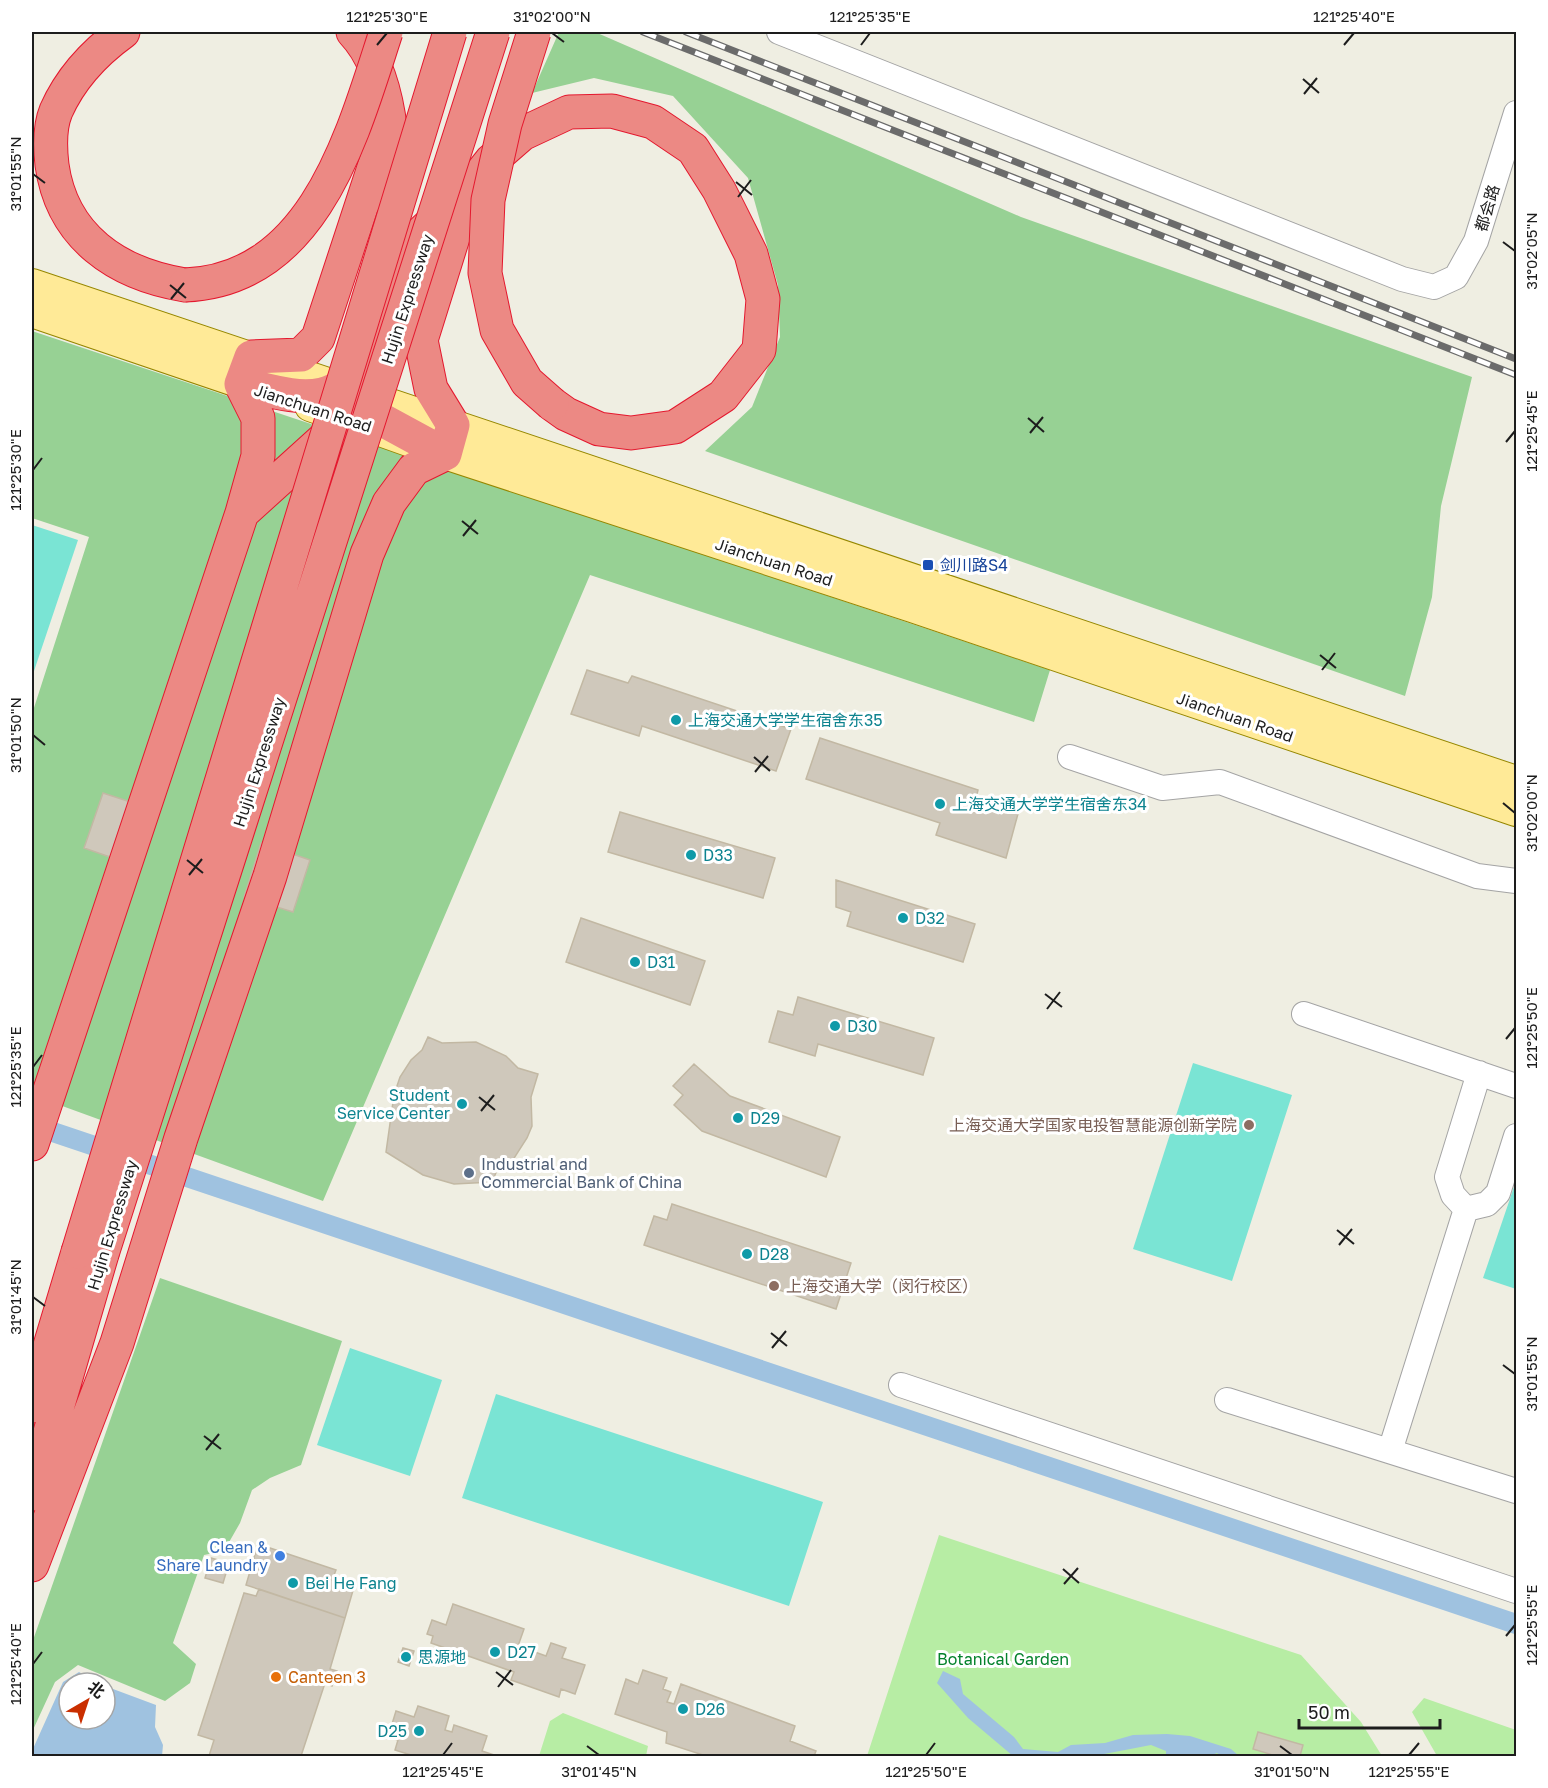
<svg xmlns="http://www.w3.org/2000/svg" width="1548" height="1788" font-family="'Golos Text','Noto Sans SC',sans-serif">
  <rect width="100%" height="100%" fill="#efeee2"/>
  <!-- grass -->
  <path fill="#b7eda4" d="M939,1535L1301,1655L1361,1722L1382,1756H867Z
    M1424,1698L1516,1730V1756H1437L1412,1712Z
    M563,1713L648,1746L646,1756H539L550,1721Z"/>
  <!-- forest -->
  <path fill="#97d194" d="M559,32H595L1021,217L1472,377L1441,506L1432,597L1405,696L705,451L752,407L780,337L778,285L748,178L673,96L594,78L532,93Z
    M32,331L1050,670L1034,722L590,575L323,1201L32,1095V714L89,537L32,518Z
    M160,1278L342,1341L301,1465L270,1478L252,1490L240,1523L224,1551L204,1555L173,1643L196,1664L190,1683L165,1701L78,1665L55,1682L32,1732V1643Z"/>
  <!-- pitch -->
  <path fill="#7ae4d4" d="M32,525L78,540L32,677Z
    M1193,1063L1292,1095L1232,1281L1133,1249Z
    M1516,1181V1289L1483,1278Z
    M350,1348L442,1380L410,1476L317,1445Z
    M496,1394L823,1502L789,1606L462,1498Z"/>
  <!-- water -->
  <path fill="#9fc2e0" d="M943,1671L960,1679L963,1694L1014,1737L1023,1749L1058,1752L1071,1745L1105,1743L1133,1735L1167,1734L1190,1736L1231,1749L1239,1756H1221L1217,1753L1210,1756H1166V1751L1151,1745L1099,1755L1013,1756L968,1718L937,1683Z
    M79,1672L98,1683H69V1719H105V1686L156,1705L155,1727L163,1745L162,1756H32V1751L63,1682Z"/>
  <g fill="none" stroke-linecap="round" stroke-linejoin="round">
    <!-- canal -->
    <path stroke="#9fc2e0" stroke-width="20" d="M32,1125L1516,1624"/>
  </g>
  <!-- building -->
  <path fill="#cfc8bb" stroke="#c2b8a3" stroke-width="1.5" d="M587,670L628,683L632,676L791,729L776,771L642,726L639,736L571,714Z
    M820,738L978,790L976,798L1019,810L1006,858L936,835L940,823L806,779Z
    M103,793L152,809L133,865L84,848Z
    M620,812L775,858L763,898L608,852Z
    M261,843L310,860L293,912L244,897Z
    M836,880L975,924L963,962L847,926L851,912L836,907Z
    M581,918L705,961L690,1005L566,962Z
    M798,997L934,1038L923,1075L818,1044L815,1056L769,1042L778,1011L793,1015Z
    M428,1037L442,1043L476,1042L506,1056L518,1068L538,1074L531,1097L532,1126L527,1138L511,1163L498,1168L492,1182L454,1184L423,1175L386,1152L394,1095L400,1077L411,1060L422,1050Z
    M694,1064L730,1096L840,1137L826,1177L702,1131L674,1105L683,1095L673,1086Z
    M672,1204L851,1263L836,1309L644,1245L654,1216L667,1220Z
    M258,1544L336,1570L332,1580L354,1587L345,1618L246,1585Z
    M211,1558L229,1563L223,1583L205,1578Z
    M259,1589L345,1618L330,1669L337,1671L332,1686L325,1683L301,1756H209L214,1740L198,1735L244,1593L256,1596Z
    M453,1604L524,1629L518,1646L546,1656L551,1643L566,1648L562,1658L585,1665L575,1694L561,1689L559,1697L511,1680L514,1672L431,1643L433,1636L427,1634L432,1620L446,1625Z
    M403,1648L414,1651L409,1666L398,1662Z
    M643,1670L667,1678L663,1689L671,1692L667,1702L674,1704L681,1684L795,1726L790,1741L816,1751L814,1756H706L666,1743L667,1732L615,1714L626,1679L638,1684Z
    M418,1706L449,1716L445,1730L452,1732L454,1725L487,1736L482,1751L497,1756H414L395,1750L398,1740L388,1737L396,1711L414,1717Z
    M1258,1732L1303,1745L1300,1756H1276L1253,1749Z"/>
  <g fill="none" stroke-linecap="round" stroke-linejoin="round">
    <!-- minor casing -->
    <g stroke="#a4a4a4" stroke-width="26">
      <path id="minor" d="M779,32L1402,279L1434,287L1456,277L1476,241L1516,113
        M1070,757L1162,788L1220,782L1477,876L1516,881
        M1304,1014L1516,1086
        M1466,1209L1453,1195L1447,1177L1479,1073
        M1466,1209L1487,1204L1498,1193L1516,1136
        M901,1385L1516,1591
        M1227,1400L1516,1491
        M1390,1451L1466,1209"/>
    </g>
    <!-- major casing -->
    <g stroke="#968700" stroke-width="32">
      <path id="major" d="M32,284L1516,781
        M32,312L264,391
        M310,406L445,454L912,607L1516,811"/>
    </g>
    <!-- highway casing -->
    <g stroke="#e4182e" stroke-width="35">
      <path id="highway" d="M123,32C94,53 71,77 56,111C49,128 50,148 52,165C62,237 117,274 185,285
        M353,32C393,74 394,154 394,209
        M354,350L356,393L364,410L445,454
        M251,357L301,355L318,338L385,134
        M241,384C266,389 296,400 322,394C374,383 380,295 402,256C409,243 425,230 436,219
        M242,513L336,428
        M32,1144L242,513L258,456V418L241,384L251,357
        M32,1406L78,1252
        M32,1494L102,1254
        M32,1565L117,1343L181,1138L270,876L367,554L389,503L414,469L445,454L453,425L431,389L421,340L465,199L475,181L491,161L522,134L569,112L612,111L653,122L693,149L719,190L751,254L763,299L759,350L723,396L675,427L631,433L599,429L566,414L552,404"/>
    </g>
    <!-- minor -->
    <use href="#minor" stroke="#fff" stroke-width="24"/>
    <!-- major -->
    <use href="#major" stroke="#ffea97" stroke-width="30"/>
    <!-- highway -->
    <use href="#highway" stroke="#ec8984" stroke-width="33"/>
    <!-- rail casing -->
    <g stroke="#6b6b6b" stroke-width="7">
      <path id="rail" d="M643,32L1516,375
        M686,32L1516,359"/>
    </g>
    <!-- rail -->
    <use href="#rail" stroke="#fff" stroke-width="4.5" stroke-dasharray="14" stroke-linecap="butt"/>
    <!-- highway-bridge casing -->
    <g stroke="#e4182e" stroke-width="35" stroke-linecap="butt">
      <path id="highway-bridge" d="M534,32L505,124L488,200L485,273L497,330L527,382L552,404
        M185,285C315,280 353,133 386,32
        M78,1252L450,32
        M102,1254L493,32"/>
    </g>
    <!-- highway-bridge -->
    <use href="#highway-bridge" stroke="#ec8984" stroke-width="33"/>
  </g>
  <!-- ticks -->
  <path fill="none" stroke="#1d1d1d" stroke-width="2" d="M552,33L564,42M377,45L387,33M861,45L870,33M1344,45L1354,33M1303,79L1319,93M1304,94L1317,78M33,174L45,183M736,182L752,195M738,197L751,180M1503,242L1515,251M170,285L186,298M171,299L184,283M1028,418L1044,432M1030,433L1043,417M1506,442L1515,431M33,470L42,458M462,521L478,534M463,536L476,520M1320,655L1336,668M1322,670L1335,653M33,735L45,745M754,757L770,771M755,772L768,756M1503,803L1515,813M187,860L203,873M189,875L202,859M1045,994L1062,1007M1047,1009L1060,992M1506,1039L1515,1028M33,1067L42,1055M479,1097L495,1110M481,1111L494,1095M1337,1230L1354,1244M1339,1245L1352,1229M33,1297L45,1306M771,1333L787,1346M772,1348L786,1331M1503,1365L1515,1374M204,1436L221,1449M206,1450L219,1434M1063,1569L1079,1583M1064,1584L1078,1568M1506,1636L1515,1625M33,1664L42,1652M496,1672L513,1685M498,1687L511,1670M587,1746L599,1755M1280,1746L1292,1755M443,1755L452,1743M926,1755L935,1743M1409,1755L1419,1743"/>
  <!-- markers -->
  <rect fill="#1a4fb4" stroke="#fff" stroke-width="2" x="922" y="559" width="12" height="12" rx="3"/>
  <g fill="#0f9aa8" stroke="#fff" stroke-width="2">
    <circle cx="676" cy="720" r="6"/>
    <circle cx="940" cy="804" r="6"/>
    <circle cx="691" cy="855" r="6"/>
    <circle cx="903" cy="918" r="6"/>
    <circle cx="635" cy="962" r="6"/>
    <circle cx="835" cy="1026" r="6"/>
    <circle cx="462" cy="1104" r="6"/>
    <circle cx="738" cy="1118" r="6"/>
    <circle cx="747" cy="1254" r="6"/>
    <circle cx="293" cy="1583" r="6"/>
    <circle cx="495" cy="1652" r="6"/>
    <circle cx="406" cy="1657" r="6"/>
    <circle cx="683" cy="1709" r="6"/>
    <circle cx="419" cy="1731" r="6"/>
  </g>
  <g fill="#8d6e63" stroke="#fff" stroke-width="2">
    <circle cx="1249" cy="1125" r="6"/>
    <circle cx="774" cy="1286" r="6"/>
  </g>
  <circle fill="#5c6f8a" stroke="#fff" stroke-width="2" cx="469" cy="1173" r="6"/>
  <circle fill="#3f7fe0" stroke="#fff" stroke-width="2" cx="280" cy="1556" r="6"/>
  <circle fill="#e8710a" stroke="#fff" stroke-width="2" cx="276" cy="1677" r="6"/>
  <g text-anchor="middle" dominant-baseline="central" stroke-width="6" stroke-linejoin="round" paint-order="stroke">
    <!-- street labels -->
    <g font-size="16" fill="#1d1d1d" stroke="#fff">
      <text transform="translate(1487 208) rotate(-73)">都会路</text>
      <text transform="translate(407 299) rotate(-72)">Hujin Expressway</text>
      <text transform="translate(313 408) rotate(18)">Jianchuan Road</text>
      <text transform="translate(774 562) rotate(18)">Jianchuan Road</text>
      <text transform="translate(1235 717) rotate(19)">Jianchuan Road</text>
      <text transform="translate(259 762) rotate(-72)">Hujin Expressway</text>
      <text transform="translate(112 1225) rotate(-73)">Hujin Expressway</text>
    </g>
    <!-- transit labels -->
    <g font-size="16" fill="#164399" stroke="#fff" text-anchor="start">
      <text x="940" y="565">剑川路S4</text>
    </g>
    <!-- culture labels -->
    <g font-size="16" fill="#0d838f" stroke="#fff" text-anchor="start">
      <text x="688" y="720">上海交通大学学生宿舍东35</text>
      <text x="952" y="804">上海交通大学学生宿舍东34</text>
      <text x="703" y="855">D33</text>
      <text x="915" y="918">D32</text>
      <text x="647" y="962">D31</text>
      <text x="847" y="1026">D30</text>
      <text x="450" y="1095" text-anchor="end">Student<tspan x="450" dy="18">Service Center</tspan></text>
      <text x="750" y="1118">D29</text>
      <text x="759" y="1254">D28</text>
      <text x="305" y="1583">Bei He Fang</text>
      <text x="507" y="1652">D27</text>
      <text x="418" y="1657">思源地</text>
      <text x="695" y="1709">D26</text>
      <text x="407" y="1731" text-anchor="end">D25</text>
    </g>
    <!-- education labels -->
    <g font-size="16" fill="#785e54" stroke="#fff" text-anchor="end">
      <text x="1237" y="1125">上海交通大学国家电投智慧能源创新学院</text>
      <text x="786" y="1286" text-anchor="start">上海交通大学（闵行校区）</text>
    </g>
    <!-- service labels -->
    <g font-size="16" fill="#4e5e75" stroke="#fff" text-anchor="start">
      <text x="481" y="1164">Industrial and<tspan x="481" dy="18">Commercial Bank of China</tspan></text>
    </g>
    <!-- shop labels -->
    <g font-size="16" fill="#366cbe" stroke="#fff" text-anchor="end">
      <text x="268" y="1547">Clean &amp;<tspan x="268" dy="18">Share Laundry</tspan></text>
    </g>
    <!-- park labels -->
    <g font-size="16" fill="#04822c" stroke="#fff">
      <text x="1003" y="1659">Botanical Garden</text>
    </g>
    <!-- food labels -->
    <g font-size="16" fill="#c56008" stroke="#fff" text-anchor="start">
      <text x="288" y="1677">Canteen 3</text>
    </g>
  </g>
  <!-- border -->
  <rect width="1548" height="1788" fill="none" stroke="#ffffff" stroke-width="66"/>
  <!-- north arrow -->
  <g transform="translate(87 1701) rotate(39)"><circle r="28" fill="#ffffff" stroke="#a5a5a5" stroke-width="1.5"/>
  <path d="M0-4.5L10 22L0 15L-10 22Z" fill="#ca2f00"/>
  <text y="-9" font-size="16" font-weight="bold" text-anchor="middle" fill="#1d1d1d">北</text>
  </g>
  <!-- scale -->
  <path d="M1299 1719v9h141v-9" fill="none" stroke="#1d1d1d" stroke-width="3"/>
  <text x="1308" y="1719" font-size="18" fill="#1d1d1d" stroke="#ffffff" stroke-width="4.5" paint-order="stroke">50 m</text>
  <rect x="33" y="33" width="1482" height="1722" fill="none" stroke="#1d1d1d" stroke-width="2"/>
  <g font-size="15" text-anchor="middle" fill="#1d1d1d">
    <text x="387" y="22">121°25'30"E</text>
    <text x="552" y="22">31°02'00"N</text>
    <text x="870" y="22">121°25'35"E</text>
    <text x="1354" y="22">121°25'40"E</text>
    <text transform="translate(16 174) rotate(-90)" y="5">31°01'55"N</text>
    <text transform="translate(1532 251) rotate(-90)" y="5">31°02'05"N</text>
    <text transform="translate(1532 431) rotate(-90)" y="5">121°25'45"E</text>
    <text transform="translate(16 470) rotate(-90)" y="5">121°25'30"E</text>
    <text transform="translate(16 735) rotate(-90)" y="5">31°01'50"N</text>
    <text transform="translate(1532 813) rotate(-90)" y="5">31°02'00"N</text>
    <text transform="translate(1532 1028) rotate(-90)" y="5">121°25'50"E</text>
    <text transform="translate(16 1067) rotate(-90)" y="5">121°25'35"E</text>
    <text transform="translate(16 1297) rotate(-90)" y="5">31°01'45"N</text>
    <text transform="translate(1532 1374) rotate(-90)" y="5">31°01'55"N</text>
    <text transform="translate(1532 1625) rotate(-90)" y="5">121°25'55"E</text>
    <text transform="translate(16 1664) rotate(-90)" y="5">121°25'40"E</text>
    <text x="443" y="1777">121°25'45"E</text>
    <text x="599" y="1777">31°01'45"N</text>
    <text x="926" y="1777">121°25'50"E</text>
    <text x="1292" y="1777">31°01'50"N</text>
    <text x="1409" y="1777">121°25'55"E</text>
  </g>
</svg>
